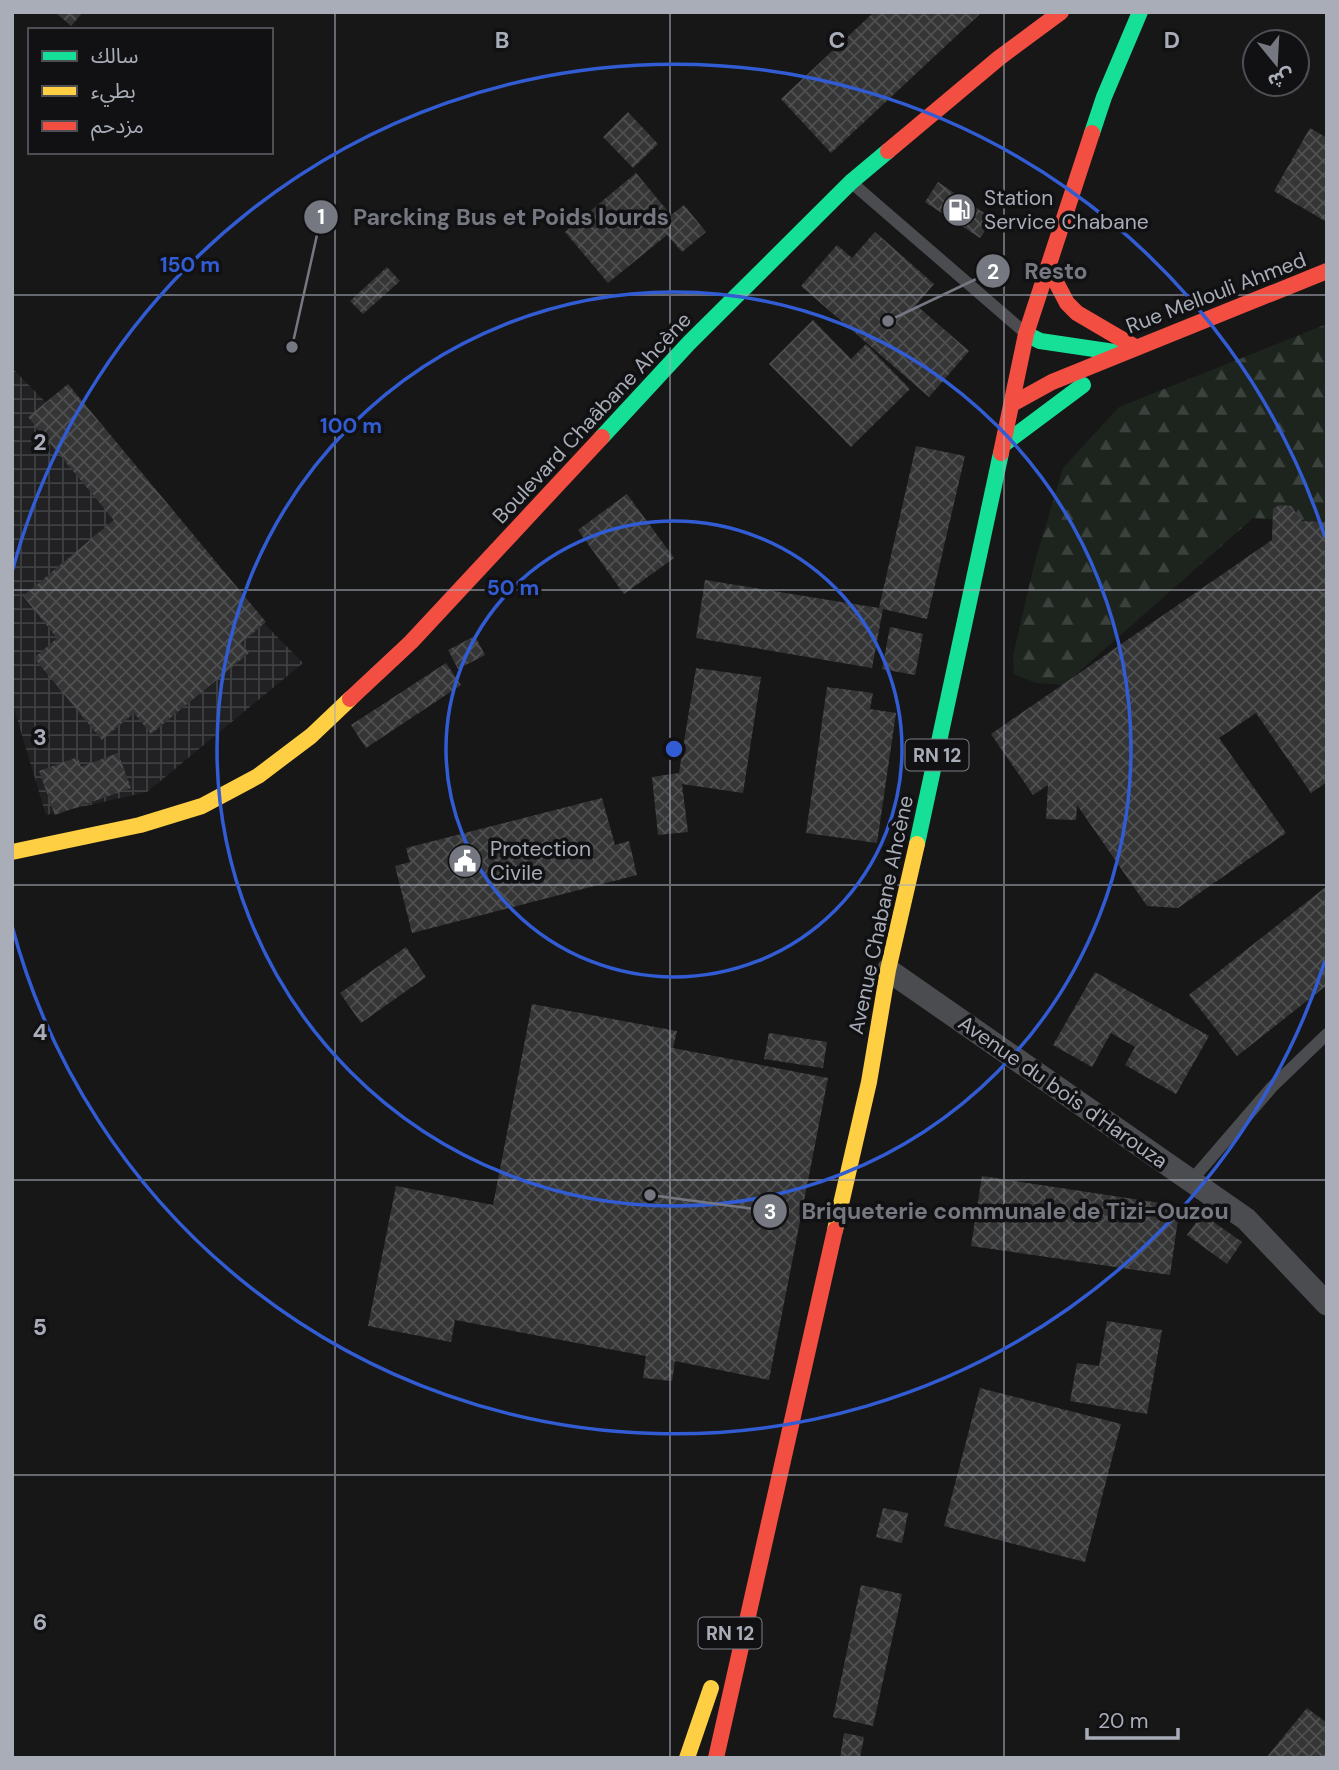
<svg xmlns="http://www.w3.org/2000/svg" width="1339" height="1770" font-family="'DM Sans','Noto Sans Arabic',sans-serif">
  <defs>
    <pattern id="industrial-grid" width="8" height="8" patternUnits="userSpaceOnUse" patternTransform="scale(1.75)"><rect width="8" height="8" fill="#212123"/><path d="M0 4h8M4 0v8" fill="none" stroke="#3e3f41"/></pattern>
    <pattern id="forest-firs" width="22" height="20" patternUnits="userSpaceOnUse" patternTransform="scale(1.75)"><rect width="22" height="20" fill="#1d241e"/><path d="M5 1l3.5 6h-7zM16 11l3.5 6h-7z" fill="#3b413d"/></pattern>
    <pattern id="building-cross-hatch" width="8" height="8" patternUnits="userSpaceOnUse" patternTransform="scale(1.75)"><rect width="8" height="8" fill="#353536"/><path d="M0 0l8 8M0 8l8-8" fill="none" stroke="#4f5051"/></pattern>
  </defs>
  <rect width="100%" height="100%" fill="#171717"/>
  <!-- industrial -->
  <path fill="url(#industrial-grid)" d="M12,368L303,663L147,792L46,815L12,702Z"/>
  <!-- forest -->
  <path fill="url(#forest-firs)" d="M1327,324V522L1253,518L1064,685L1036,683L1014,674L1013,656L1034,565L1063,468L1119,407Z"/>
  <!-- building -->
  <path fill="url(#building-cross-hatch)" d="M55,12H83L71,26Z
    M874,12H982L831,153L781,99Z
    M628,112L658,144L633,168L603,137Z
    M1310,128L1327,138V217L1325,221L1274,191Z
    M636,173L671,215L684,205L706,232L682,252L667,235L608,283L565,232Z
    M938,182L993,219L980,238L925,202Z
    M875,232L934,284L916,305L969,351L929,397L801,286L837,245L852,258Z
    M387,267L400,281L363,314L350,301Z
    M813,320L851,359L866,344L910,389L851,447L769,364Z
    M68,384L266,622L241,643L249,653L151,734L134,713L102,740L34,658L57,638L23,596L114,520L28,417Z
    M916,446L965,456L927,619L883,609L872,668L696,638L705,580L879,608Z
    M627,494L674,558L624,594L578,530Z
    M1279,505L1291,506L1302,521L1327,522V782L1311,793L1256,713L1219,738L1286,833L1178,908L1147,906L1077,805L1076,820L1046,819L1048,785L1033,795L991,734L1272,540L1273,509Z
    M890,627L923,634L915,675L882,669Z
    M475,636L485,655L458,669L448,650Z
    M446,663L461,685L366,748L351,725Z
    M696,668L761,677L743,793L682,784L688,832L658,835L652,777L679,773Z
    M827,687L873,693L870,709L896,713L877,843L806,833Z
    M118,753L131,788L55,815L39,771L78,757L81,767Z
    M602,798L615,845L629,841L637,875L412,933L395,866L410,862L406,848Z
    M1327,886V985L1237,1056L1189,995Z
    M406,947L426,977L361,1023L340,993Z
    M1095,972L1209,1036L1176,1094L1125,1065L1135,1047L1111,1033L1092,1067L1053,1045Z
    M532,1004L677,1031L673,1048L828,1078L769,1380L675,1361L672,1381L643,1378L646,1356L455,1320L451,1342L368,1326L396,1186L493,1205Z
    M769,1033L827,1042L823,1068L764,1059Z
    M982,1176L1180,1206L1170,1275L971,1246Z
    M1202,1214L1242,1242L1227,1264L1187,1235Z
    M1107,1321L1162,1330L1147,1414L1070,1401L1077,1363L1099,1366Z
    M980,1388L1121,1424L1085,1562L944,1526Z
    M883,1508L908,1513L902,1543L876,1537Z
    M861,1585L902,1594L873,1726L833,1717Z
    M1307,1708L1327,1723V1758H1266Z
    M844,1733L864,1737L860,1758H840Z"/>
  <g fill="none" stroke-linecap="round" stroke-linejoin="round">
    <!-- lane -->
    <path stroke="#4b4c50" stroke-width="12" d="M852,183L1023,331
      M1191,1181L1272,1087L1327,1034"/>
    <!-- street -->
    <path stroke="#4b4c50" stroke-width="23" d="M888,970L1246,1219L1327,1304"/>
    <!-- fast -->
    <path stroke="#16e098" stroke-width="16" d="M1092,133L1104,97L1140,12
      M1026,334L1040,341L1121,353
      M602,437L689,343L851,182L888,151
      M1004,444L1083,385
      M917,844L1001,453"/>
    <!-- slow -->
    <path stroke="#ffcf43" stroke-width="16" d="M12,852L140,825L202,806L258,776L311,736L350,699
      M835,1230L869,1082L888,970L917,844
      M687,1758L711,1688"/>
    <!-- jam -->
    <path stroke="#f24e42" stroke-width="16" d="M888,151L999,58L1061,12
      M1048,267L1067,303L1077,313L1135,347
      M1012,404L1052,382L1327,271
      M1001,453L1026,334L1092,133
      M350,699L411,642L602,437
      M716,1758L835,1230"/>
  </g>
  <!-- grid -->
  <path fill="none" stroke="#a8adb8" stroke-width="2" stroke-opacity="0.55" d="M335,12V1758M670,12V1758M1004,12V1758M12,295H1327M12,590H1327M12,885H1327M12,1180H1327M12,1475H1327"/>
  <!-- distance rings -->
  <g fill="none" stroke="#325cd3" stroke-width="3.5">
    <circle cx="674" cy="749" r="228"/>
    <circle cx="674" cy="749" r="457"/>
    <path d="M1325 961A685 685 0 0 1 12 926M12 572A685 685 0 0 1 1325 537"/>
  </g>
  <!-- icons -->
  <defs>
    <g id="fuel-disc" transform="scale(1.75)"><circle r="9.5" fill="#757880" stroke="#111113"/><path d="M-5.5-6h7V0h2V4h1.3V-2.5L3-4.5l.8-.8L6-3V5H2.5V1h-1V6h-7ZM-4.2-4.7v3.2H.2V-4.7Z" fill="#fff"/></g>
    <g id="civic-disc" transform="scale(1.75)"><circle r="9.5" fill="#757880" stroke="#111113"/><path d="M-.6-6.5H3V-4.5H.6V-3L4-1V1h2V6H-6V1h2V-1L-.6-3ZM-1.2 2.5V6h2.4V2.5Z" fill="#fff"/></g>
  </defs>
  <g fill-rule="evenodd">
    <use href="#fuel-disc" x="959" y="210"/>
    <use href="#civic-disc" x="465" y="861"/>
  </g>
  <g text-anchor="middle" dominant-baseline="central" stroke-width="7" stroke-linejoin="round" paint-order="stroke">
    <!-- shield labels -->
    <g fill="#111113" stroke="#7b7e86" stroke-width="2">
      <rect x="905.5" y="739.5" width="63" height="31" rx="5"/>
      <rect x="698.5" y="1617.5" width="63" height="31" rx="5"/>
    </g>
    <g font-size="19" font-weight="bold" fill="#a8adb8">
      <text x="937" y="755">RN 12</text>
      <text x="730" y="1633">RN 12</text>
    </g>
    <!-- poi labels -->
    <g font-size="21" fill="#a8adb8" stroke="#111113" text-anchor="start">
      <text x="984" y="198">Station<tspan x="984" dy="24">Service Chabane</tspan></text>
      <text x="490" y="849">Protection<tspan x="490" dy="24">Civile</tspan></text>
    </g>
    <!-- street labels -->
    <g font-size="21" fill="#a8adb8" stroke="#111113">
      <text transform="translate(1216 293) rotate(-21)">Rue Mellouli Ahmed</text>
      <text transform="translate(592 418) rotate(-47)">Boulevard Chaâbane Ahcène</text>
      <text transform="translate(881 915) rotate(-78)">Avenue Chabane Ahcène</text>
      <text transform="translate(1063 1092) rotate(35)">Avenue du bois d'Harouza</text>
    </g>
  </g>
  <g font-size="23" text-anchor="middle" font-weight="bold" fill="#a8adb8" stroke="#111113" stroke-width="7" stroke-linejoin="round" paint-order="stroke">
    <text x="502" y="48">B</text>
    <text x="837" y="48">C</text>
    <text x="1172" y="48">D</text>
    <text x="40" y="450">2</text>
    <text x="40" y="745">3</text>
    <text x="40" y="1040">4</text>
    <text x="40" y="1335">5</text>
    <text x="40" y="1630">6</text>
  </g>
  <circle cx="674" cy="749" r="10" fill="#325cd3" stroke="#111113" stroke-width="3.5"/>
  <g font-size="21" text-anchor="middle" font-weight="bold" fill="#325cd3" stroke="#111113" stroke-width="7" stroke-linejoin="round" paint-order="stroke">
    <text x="190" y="272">150 m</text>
    <text x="351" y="433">100 m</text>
    <text x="513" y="595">50 m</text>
  </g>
  <!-- callouts -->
  <path fill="none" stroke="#757880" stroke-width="2.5" d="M292 347L321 217M888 321L993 271M650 1195L770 1211"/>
  <g fill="#757880" stroke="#111113" stroke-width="2.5">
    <circle cx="292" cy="347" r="7"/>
    <circle cx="888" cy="321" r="7"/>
    <circle cx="650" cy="1195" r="7"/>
    <circle cx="321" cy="217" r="18"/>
    <circle cx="993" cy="271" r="18"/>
    <circle cx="770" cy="1211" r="18"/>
  </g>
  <g font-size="21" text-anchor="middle" font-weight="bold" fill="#fff">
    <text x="321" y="224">1</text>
    <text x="993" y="279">2</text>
    <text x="770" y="1219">3</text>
  </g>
  <g font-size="23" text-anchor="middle" font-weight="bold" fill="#757880" stroke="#111113" stroke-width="7" stroke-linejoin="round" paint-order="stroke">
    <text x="511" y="225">Parcking Bus et Poids lourds</text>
    <text x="1056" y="279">Resto</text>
    <text x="1015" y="1219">Briqueterie communale de Tizi-Ouzou</text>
  </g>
  <!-- border -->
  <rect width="1339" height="1770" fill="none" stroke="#a8adb8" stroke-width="28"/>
  <!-- legend -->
  <rect x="28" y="28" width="245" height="126" fill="#111113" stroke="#4d4f55" stroke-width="2"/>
  <rect x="42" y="51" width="35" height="10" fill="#16e098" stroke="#4d4f55" stroke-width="2"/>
  <text x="91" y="63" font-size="21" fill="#a8adb8">سالك</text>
  <rect x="42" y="86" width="35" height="10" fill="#ffcf43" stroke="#4d4f55" stroke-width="2"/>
  <text x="91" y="98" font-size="21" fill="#a8adb8">بطيء</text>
  <rect x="42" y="121" width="35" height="10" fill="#f24e42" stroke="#4d4f55" stroke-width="2"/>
  <text x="91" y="133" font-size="21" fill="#a8adb8">مزدحم</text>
  <!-- north arrow -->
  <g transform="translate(1276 63) rotate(162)"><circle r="33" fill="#111113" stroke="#4d4f55" stroke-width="2"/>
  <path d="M0-5L12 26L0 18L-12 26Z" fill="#757880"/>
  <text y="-10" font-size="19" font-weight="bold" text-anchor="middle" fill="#a8adb8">ش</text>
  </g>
  <!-- scale -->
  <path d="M1087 1728v10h91v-10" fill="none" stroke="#a8adb8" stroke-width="3.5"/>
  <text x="1098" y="1728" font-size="21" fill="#a8adb8" stroke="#111113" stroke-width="5" paint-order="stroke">20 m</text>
</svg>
